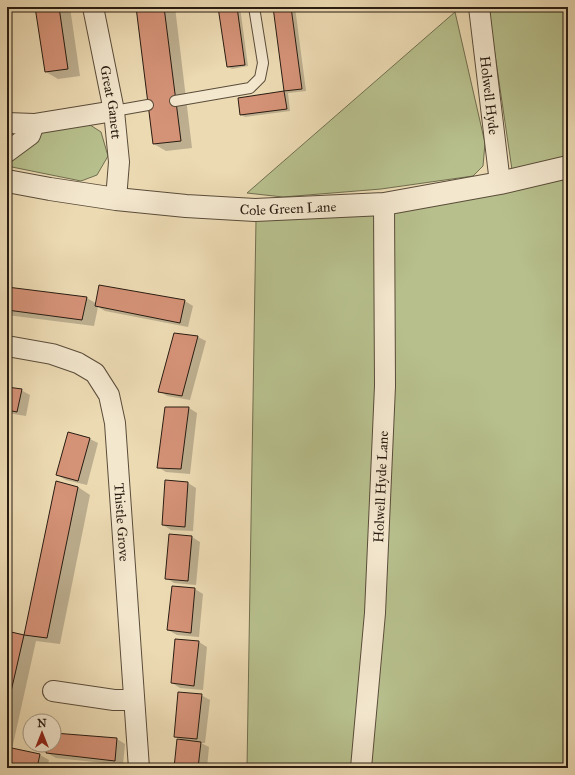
<svg xmlns="http://www.w3.org/2000/svg" width="575" height="775" font-family="'IM FELL Great Primer',serif">
  <rect width="100%" height="100%" fill="#ecdab3"/>
  <filter id="stains"><feTurbulence type="fractalNoise" baseFrequency=".005" numOctaves="4"/><feColorMatrix values="0 0 0 0 .2 0 0 0 0 .09 0 0 0 0 .02 0 0 0 .5 -.17"/></filter>
  <radialGradient id="worn" r=".72"><stop offset=".6" stop-color="#630" stop-opacity="0"/><stop offset="1" stop-color="#630" stop-opacity=".3"/></radialGradient>
  <!-- green -->
  <path fill="#b7c08d" stroke="#706e4f" d="M488,7H568V768H247L256,219L515,190Z
    M455,12L485,143L483,166L473,176L381,189L283,197L247,193Z
    M84,121L101,132L108,156L97,175L81,181L7,166V129Z"/>
  <!-- shadow -->
  <path fill="#0003" d="M36,7H70L80,76L58,79L46,72Z
    M137,7H175L192,148L166,151L154,144Z
    M219,7H240L248,66L232,69L228,67Z
    M274,7H295L306,91L288,93L290,111L245,117L241,115L239,98L285,92Z
    M7,288L87,298L97,304L185,301L193,306L188,327L105,311L98,307L94,326L7,315Z
    M198,337L206,341L190,400L167,396L159,391Z
    M7,388L21,390L30,395L26,416L7,413Z
    M189,408L197,413L190,474L166,472L158,467Z
    M68,433L90,439L98,443L87,485L66,480L57,475Z
    M166,481L188,483L196,488L193,531L171,530L163,525Z
    M57,482L78,487L90,495L60,644L36,641L12,749L40,755L49,760L47,768H7V632L25,636Z
    M170,535L192,537L200,542L196,585L174,583L166,578Z
    M173,587L195,589L203,594L199,637L177,635L168,630Z
    M199,642L207,647L203,690L180,688L172,683Z
    M201,695L210,700L205,743H201L209,747L207,768H175L183,741L175,736Z
    M54,734L117,739L125,744L123,765L56,758L47,753L48,745H54Z"/>
  <!-- building -->
  <path fill="#d49277" stroke="#291c11" d="M35,7H59L68,69L45,72Z
    M136,7H164L181,141L153,144Z
    M218,7H237L245,65L227,67Z
    M273,7H291L302,89L284,91Z
    M284,91L287,109L240,115L238,98Z
    M99,285L185,300L180,323L95,306Z
    M7,287L87,297L82,320L7,310Z
    M174,333L198,336L182,396L158,392Z
    M7,387L22,389L17,412L7,410Z
    M165,407H189L181,469L157,468Z
    M68,432L90,438L78,481L56,475Z
    M165,480L188,482L185,527L162,525Z
    M56,481L78,487L47,638L24,635Z
    M169,534L192,536L188,581L165,579Z
    M172,586L195,588L191,633L167,630Z
    M7,631L24,635L7,709Z
    M175,639L199,641L194,686L171,683Z
    M178,692L202,694L197,739L174,737Z
    M54,733L117,738L115,761L46,753L47,745H54Z
    M177,739L201,742L198,768H174Z
    M7,747L40,754L37,768H7Z"/>
  <g fill="none" stroke-linecap="round" stroke-linejoin="round">
    <!-- service casing -->
    <g stroke="#5a4c3a" stroke-width="12">
      <path id="service" d="M175,101L250,88L260,78L263,63L254,7
        M114,111L148,105"/>
    </g>
    <!-- minor casing -->
    <g stroke="#5a4c3a" stroke-width="22">
      <g id="minor">
        <path id="s1" d="M93,7L114,111L119,162L116,199"/>
        <path id="s2" d="M479,7L500,183"/>
        <path d="M7,123L34,124L114,111"/>
        <path d="M7,152L30,135L34,124"/>
        <path id="s3" d="M7,346L52,354L78,363L95,373L109,395L115,423L139,768"/>
        <path d="M53,691L114,700H134"/>
        <path id="s4" d="M361,768L375,613L385,386L384,204"/>
      </g>
    </g>
    <!-- tertiary casing -->
    <g stroke="#5a4c3a" stroke-width="24">
      <g id="tertiary">
        <path id="s5" d="M7,181L50,189L116,199L186,206L255,210L384,204L500,183L568,167"/>
      </g>
    </g>
    <!-- service -->
    <use href="#service" stroke="#f3e7ce" stroke-width="10"/>
    <!-- minor -->
    <use href="#minor" stroke="#f3e7ce" stroke-width="20"/>
    <!-- tertiary -->
    <use href="#tertiary" stroke="#f3e7ce" stroke-width="22"/>
  </g>
  <g text-anchor="middle" dominant-baseline="central" stroke-width="3" stroke-linejoin="round" paint-order="stroke">
    <!-- street labels -->
    <g font-size="14" fill="#291c11" stroke="#f3e7ce">
      <text stroke="none"><textPath href="#s2" startOffset="89">Holwell Hyde</textPath></text>
      <text stroke="none"><textPath href="#s1" startOffset="97">Great Ganett</textPath></text>
      <text stroke="none"><textPath href="#s5" startOffset="283">Cole Green Lane</textPath></text>
      <text stroke="none"><textPath href="#s4" startOffset="282">Holwell Hyde Lane</textPath></text>
      <text stroke="none"><textPath href="#s3" startOffset="247">Thistle Grove</textPath></text>
    </g>
  </g>
  <!-- margin -->
  <rect width="575" height="775" fill="none" stroke="#ecdab3" stroke-width="24"/>
  <rect x="8" y="8" width="559" height="759" fill="none" stroke="#291c11" stroke-width="2"/>
  <rect x="12" y="12" width="551" height="751" fill="none" stroke="#291c11"/>
  <!-- north arrow -->
  <g transform="translate(42 733)"><circle r="19" fill="#f3e7ce" stroke="#a29682"/>
  <path d="M0-3L7 15L0 10L-7 15Z" fill="#8f2418"/>
  <text y="-6" font-size="11" font-weight="bold" text-anchor="middle" fill="#291c11">N</text>
  </g>
  <rect width="100%" height="100%" filter="url(#stains)"/>
  <rect width="100%" height="100%" fill="url(#worn)"/>
</svg>
